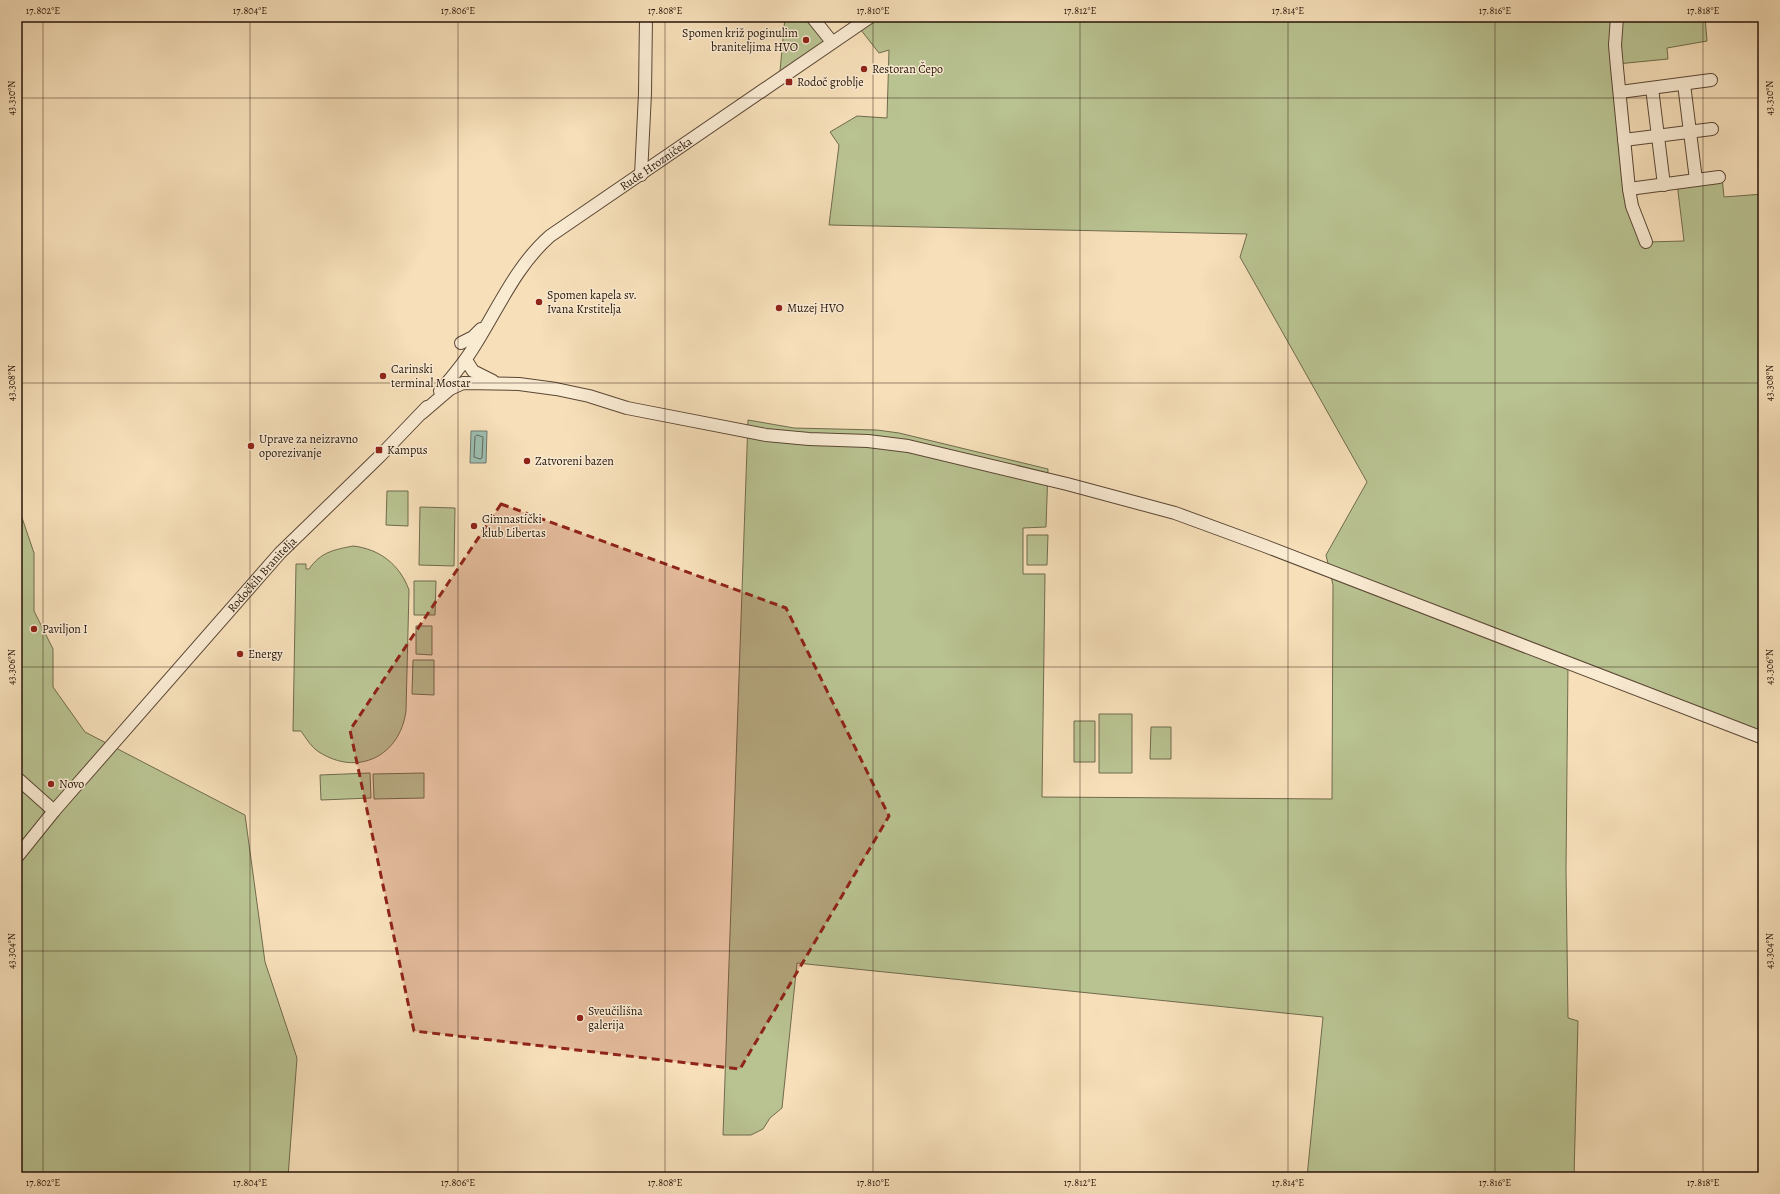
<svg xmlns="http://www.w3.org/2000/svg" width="1780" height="1194" font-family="Alegreya,serif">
  <rect width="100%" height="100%" fill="#f6dfb9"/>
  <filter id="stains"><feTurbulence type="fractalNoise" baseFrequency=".005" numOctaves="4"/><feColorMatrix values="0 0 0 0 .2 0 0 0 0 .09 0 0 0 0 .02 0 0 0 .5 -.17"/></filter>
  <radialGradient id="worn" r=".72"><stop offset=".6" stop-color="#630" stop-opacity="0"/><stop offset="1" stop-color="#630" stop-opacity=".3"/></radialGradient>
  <!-- green -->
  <path fill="#b9c291" stroke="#706b4c" d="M785,17H812L832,42L786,74L780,71Z
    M870,17H1705L1707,41L1667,48L1668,59L1617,64L1624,140L1646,242L1684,241L1677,183L1722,177L1724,197L1763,194V738L1568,663L1566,870L1568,1018L1578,1021L1574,1177H1307L1323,1017L797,963L782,1108L770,1118L763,1129L751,1135H723L748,420L794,428L877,430L899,433L1048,469L1046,527L1023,528V574H1045L1042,797L1332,799L1333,585L1326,555L1367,482L1240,257L1247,234L829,225L839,145L830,132L857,116L887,118L889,50L879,53L857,25Z
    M387,491H408V526L386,525Z
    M17,503L34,553V611L53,649V687L85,732L245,815L265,962L297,1058L288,1177H17Z
    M420,507L455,508L454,566L419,565Z
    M1027,535H1048L1047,565H1027Z
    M353,546C380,549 400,565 409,590L406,711C400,756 358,777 319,752C311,747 306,738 301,731H293L296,564H306V569H309C321,552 333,550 353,546Z
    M414,581H436L435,615H414Z
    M416,626H432V655L416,654Z
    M413,660H434V695L412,694Z
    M1099,714H1132V773H1099Z
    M1074,721H1095V762H1074Z
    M1151,727H1171V759H1150Z
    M370,773L371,798L321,800L320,775Z
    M424,773V798L374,799L373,774Z"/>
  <!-- water -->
  <path fill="#9dbdaf" stroke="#6e796c" d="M471,431H487L486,463H470Z"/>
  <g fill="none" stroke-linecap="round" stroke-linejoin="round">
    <!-- shore -->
    <path stroke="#62685c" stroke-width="1" d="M477,435L483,437L482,458L480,459L474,457L475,437Z"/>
    <!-- minor casing -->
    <g stroke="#5b4734" stroke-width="14">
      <g id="minor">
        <path d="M812,17L832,42"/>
        <path d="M1617,17L1615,45L1617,68L1629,189L1632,206L1646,242"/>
        <path d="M1684,84L1696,180"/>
        <path d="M1652,88L1664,185"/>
        <path d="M1620,92L1711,80"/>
        <path d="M1624,140L1712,129"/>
        <path d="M641,175L645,93L646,17"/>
        <path d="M1629,189L1719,177"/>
        <path d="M461,343L473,337L481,329"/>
        <path d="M466,360L473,371L493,381"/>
        <path id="s1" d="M440,391C453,376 465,362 475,345C499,307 516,266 550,236L870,17"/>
        <path d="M422,413L450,389L463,383L519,384L556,389L589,396L627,408L766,435L809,439L868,441L908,446L1067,484L1175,513L1265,546L1763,738"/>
        <path d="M17,778L54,811"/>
        <path id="s2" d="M17,857L54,811L280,553L380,456L427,407"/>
      </g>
    </g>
    <!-- minor -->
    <use href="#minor" stroke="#f9ead2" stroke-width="12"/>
  </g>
  <!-- marked area -->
  <path fill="#8f2418" fill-opacity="0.2" stroke="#8f2418" stroke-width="3" stroke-dasharray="8 5" stroke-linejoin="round" d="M501,504L786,608L889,816L740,1069L414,1031L350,730Z"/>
  <!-- ticks -->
  <path fill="none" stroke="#271408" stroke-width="1" stroke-opacity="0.45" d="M43,17V1177M250,17V1177M458,17V1177M665,17V1177M873,17V1177M1080,17V1177M1288,17V1177M1495,17V1177M1703,17V1177M17,98H1763M17,383H1763M17,667H1763M17,951H1763"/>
  <!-- markers -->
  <g fill="#8f2418" stroke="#f9ead2" stroke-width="1.5">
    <circle cx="806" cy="40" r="4"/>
    <circle cx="864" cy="69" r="4"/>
    <rect x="785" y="78" width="8" height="8" rx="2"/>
    <circle cx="539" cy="302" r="4"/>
    <circle cx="779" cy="308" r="4"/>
    <circle cx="383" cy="376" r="4"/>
    <circle cx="251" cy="446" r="4"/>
    <rect x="375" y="446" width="8" height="8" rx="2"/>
    <circle cx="527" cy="461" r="4"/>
    <circle cx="474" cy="526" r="4"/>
    <circle cx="34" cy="629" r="4"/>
    <circle cx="240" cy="654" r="4"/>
    <circle cx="51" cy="784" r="4"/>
    <circle cx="580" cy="1018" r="4"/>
  </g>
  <g text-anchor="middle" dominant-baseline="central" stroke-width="3" stroke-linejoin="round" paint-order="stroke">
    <!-- poi labels -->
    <g font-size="12" fill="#271408" stroke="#f9ead2" text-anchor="start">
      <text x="798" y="33" text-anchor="end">Spomen križ poginulim<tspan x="798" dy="14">braniteljima HVO</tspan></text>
      <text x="872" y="69">Restoran Čepo</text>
      <text x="797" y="82">Rodoč groblje</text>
      <text x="547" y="295">Spomen kapela sv.<tspan x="547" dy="14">Ivana Krstitelja</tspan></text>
      <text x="787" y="308">Muzej HVO</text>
      <text x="391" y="369">Carinski<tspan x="391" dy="14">terminal Mostar</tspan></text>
      <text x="259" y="439">Uprave za neizravno<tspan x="259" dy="14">oporezivanje</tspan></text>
      <text x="387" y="450">Kampus</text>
      <text x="535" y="461">Zatvoreni bazen</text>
      <text x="482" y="519">Gimnastički<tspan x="482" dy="14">klub Libertas</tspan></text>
      <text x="42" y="629">Paviljon I</text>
      <text x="248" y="654">Energy</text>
      <text x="59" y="784">Novo</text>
      <text x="588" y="1011">Sveučilišna<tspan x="588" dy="14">galerija</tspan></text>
    </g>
    <!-- street labels -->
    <g font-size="12" fill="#271408" stroke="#f9ead2">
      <text stroke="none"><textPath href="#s1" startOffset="319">Rude Hrozničeka</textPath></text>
      <text stroke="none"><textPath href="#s2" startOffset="374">Rodočkih Branitelja</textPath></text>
    </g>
  </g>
  <!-- margin -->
  <rect width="1780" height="1194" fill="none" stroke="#f6dfb9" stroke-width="44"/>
  <rect x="22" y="22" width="1736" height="1150" fill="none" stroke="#271408" stroke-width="1.5"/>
  <g font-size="10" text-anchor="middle" fill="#271408">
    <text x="43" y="14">17.802°E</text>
    <text x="250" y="14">17.804°E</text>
    <text x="458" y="14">17.806°E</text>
    <text x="665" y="14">17.808°E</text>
    <text x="873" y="14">17.810°E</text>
    <text x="1080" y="14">17.812°E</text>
    <text x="1288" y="14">17.814°E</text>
    <text x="1495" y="14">17.816°E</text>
    <text x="1703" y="14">17.818°E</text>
    <text transform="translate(11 98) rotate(-90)" y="4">43.310°N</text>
    <text transform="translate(1769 98) rotate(-90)" y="4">43.310°N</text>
    <text transform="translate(11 383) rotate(-90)" y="4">43.308°N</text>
    <text transform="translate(1769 383) rotate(-90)" y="4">43.308°N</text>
    <text transform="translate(11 667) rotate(-90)" y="4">43.306°N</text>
    <text transform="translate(1769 667) rotate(-90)" y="4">43.306°N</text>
    <text transform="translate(11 951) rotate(-90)" y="4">43.304°N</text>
    <text transform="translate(1769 951) rotate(-90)" y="4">43.304°N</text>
    <text x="43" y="1186">17.802°E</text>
    <text x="250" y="1186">17.804°E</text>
    <text x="458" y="1186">17.806°E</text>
    <text x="665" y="1186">17.808°E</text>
    <text x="873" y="1186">17.810°E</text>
    <text x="1080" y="1186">17.812°E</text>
    <text x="1288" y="1186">17.814°E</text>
    <text x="1495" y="1186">17.816°E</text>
    <text x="1703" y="1186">17.818°E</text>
  </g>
  <rect width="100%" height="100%" filter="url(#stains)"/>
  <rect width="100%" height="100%" fill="url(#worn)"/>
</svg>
